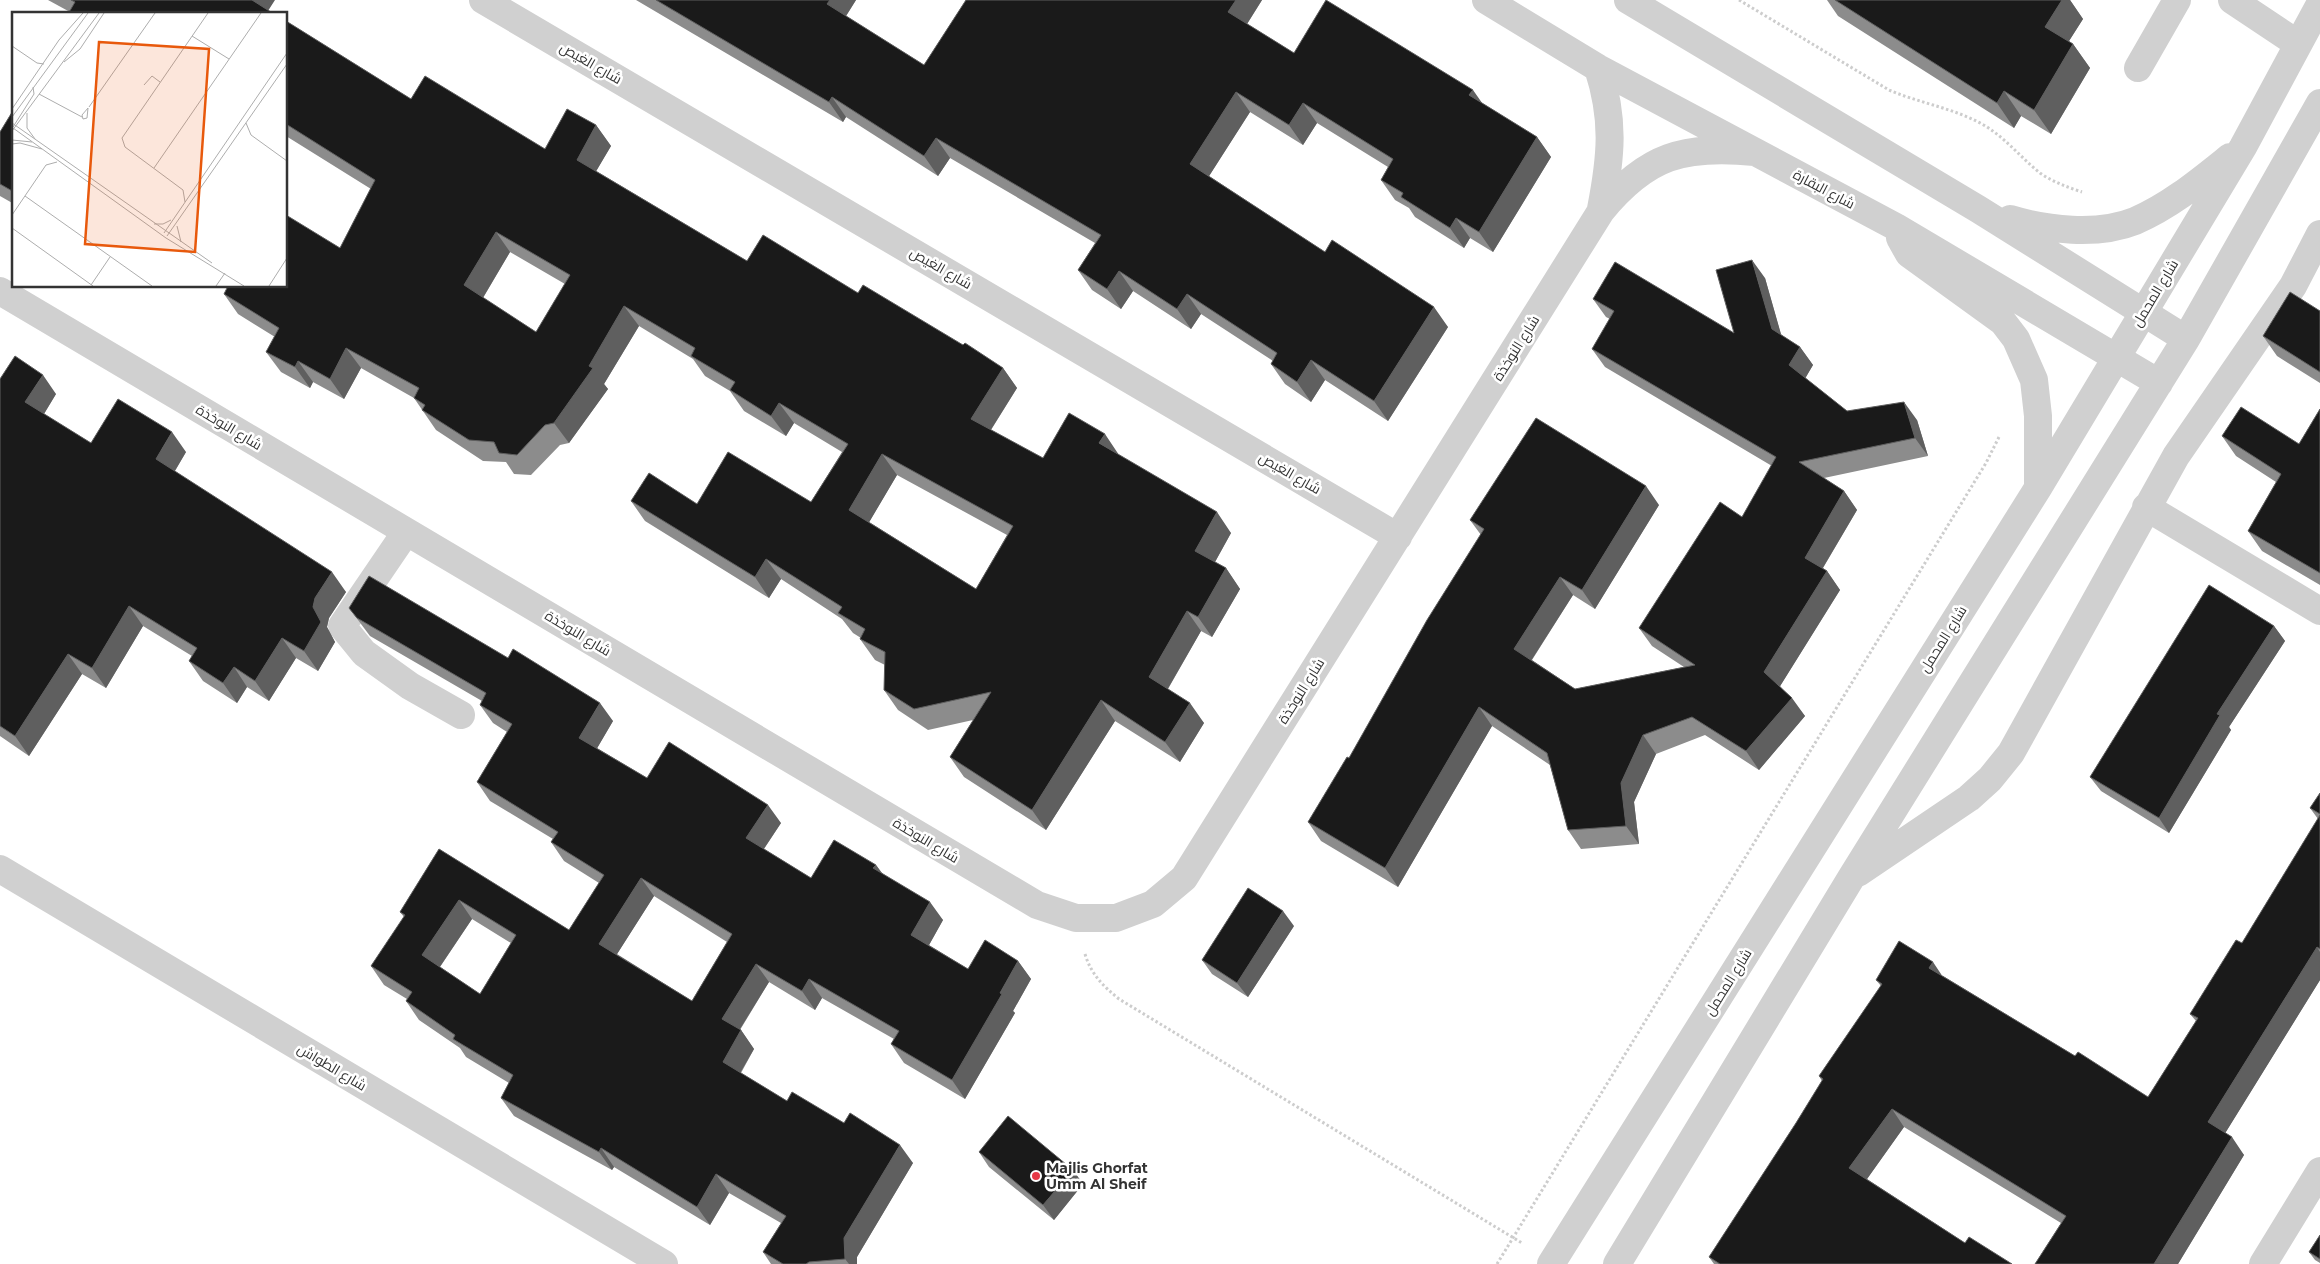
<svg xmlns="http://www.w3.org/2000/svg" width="2320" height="1264" font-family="Montserrat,Cairo,sans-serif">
  <rect width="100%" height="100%" fill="#fff"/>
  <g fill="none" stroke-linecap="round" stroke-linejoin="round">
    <!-- path -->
    <path stroke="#cdcdcd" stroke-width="3" stroke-dasharray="2.5 2.5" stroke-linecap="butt" d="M1739,0L1889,90C1919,103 1953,108 1982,124C2005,137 2020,157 2040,173C2053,182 2067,187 2082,192
      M1085,954C1091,974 1103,986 1119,999L1522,1243
      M1497,1264L1986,463L2000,435"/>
    <!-- minor -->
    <path stroke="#d0d0d0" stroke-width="28" d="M483,0L1398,537
      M1486,0L1598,68L1896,227L2159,383
      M1628,0L1978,209L2186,339
      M2232,0L2298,44
      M1598,68C1615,120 1611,157 1601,209
      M2138,68L2177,0
      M2010,219C2046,230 2098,236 2135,221C2170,206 2200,181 2230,157
      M1900,238L1909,254L2003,322L2016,339L2034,380L2038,416V486
      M0,291L1037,905L1076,918H1116L1153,904L1184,878L1601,211C1647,155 1684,145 1755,152
      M2146,507L2320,611
      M406,532L342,626L364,653L410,686L461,715
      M0,869L664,1264
      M1858,873L1969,798L1990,779L2011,753L2176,456L2293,286L2320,234
      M1551,1264L2038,488L2243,147L2320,4
      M1617,1264L1851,878L2186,339L2320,103
      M2263,1264L2320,1171"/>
  </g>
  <!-- wall -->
  <path fill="#8c8c8c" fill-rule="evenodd" d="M48,0H275L70,12Z
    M636,0H856L846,16L924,65L966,0H1262L1247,24L1294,53L1482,103L1537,137L1551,157L1493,252L1470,238L1464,248L1415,217L1409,208L1395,200L1381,180L1388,167L1317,123L1303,145L1250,112L1209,176L1325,252L1448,327L1388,421L1325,380L1311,402L1285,384L1271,364L1273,361L1201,314L1191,329L1133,291L1121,309L1092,290L1078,270L1095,243L950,158L938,176L846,117L843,122Z
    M1827,0H2070L2083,19L2069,41L2073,44L2090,68L2051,134L2021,116L2014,128L1838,16Z
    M286,21L411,99L545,149L596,125L611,146L596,171L747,261L858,293L963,345L1003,368L1017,388L991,430L1043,458L1119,455L1231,533L1215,562L1226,568L1240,589L1212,637L1201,631L1168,689L1204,723L1180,762L1115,721L1046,830L964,777L950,757L973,720L928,730L898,710L884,690L885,665L875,660L860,639L861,638L853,633L842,619L781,579L769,598L645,521L631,501L697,504L811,502L842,452L794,423L786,436L744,411L730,391L705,376L693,359L639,326L604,384L608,389L569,443L560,445L531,475L514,474L506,462L483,461L436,430L414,398L361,368L344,399L313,382L310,388L281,372L266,352L275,337L238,314L224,294L340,248L371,189L286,136ZM510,252L565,284L536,332L483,298ZM897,475L1007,535L976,589L869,522Z
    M14,109V204L0,196V132Z
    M1765,278L1781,335L1800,347L1813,365L1805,378L1847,411L1917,420L1928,456L1824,478L1844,491L1857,510L1823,568L1827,571L1840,590L1780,686L1805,716L1759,770L1705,735L1656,754L1634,802L1639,844L1581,849L1568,830L1550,765L1492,726L1398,887L1321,841L1308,822L1349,758L1481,535L1470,520L1659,505L1595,609L1573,595L1532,660L1575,689L1684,667L1652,646L1639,628L1742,517L1772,466L1605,367L1592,349L1610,319L1606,317L1593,299L1734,333Z
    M2320,311V383L2277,356L2263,336Z
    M0,379L56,394L44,414L91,443L186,452L175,471L346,592L329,618L327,627L335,642L318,671L296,658L269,701L247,687L237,703L203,681L189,661L192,656L143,626L106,688L82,674L29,756L0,736Z
    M2320,409V585L2262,551L2248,531L2276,482L2236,456L2222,436L2299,444Z
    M349,608L613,721L597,748L647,778L781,823L764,849L811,878L876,865L882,873L943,920L929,945L968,969L1018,961L1031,979L1013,1011L1015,1013L965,1099L904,1063L891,1044L894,1039L822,998L815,1010L769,982L740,1030H741L754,1049L741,1073L787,1101L844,1123L913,1163L857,1257V1264H771L763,1252L781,1223L729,1193L710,1225L614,1167L612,1170L514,1116L501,1098L509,1083L466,1057L460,1048L419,1020L406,1001L407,999L384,985L371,966L404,917L400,912L439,849L569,930L599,883L564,861L551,842L553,839L490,801L477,782L507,732L493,723L480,705L482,701L370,636ZM654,896L727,942L692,1001L617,954ZM472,919L511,943L480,994L440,967Z
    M2274,626L2285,641L2229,727L2231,730L2169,833L2101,791L2090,777Z
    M2320,793V980L2225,1133L2244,1155L2178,1264H2035L2061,1223L1904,1127L1867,1179L1965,1243L2012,1264H1714L1709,1257L1796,1123L1822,1081L1819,1076L1881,986L1876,980L1943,976L2075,1056L2148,1097L2196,1021L2190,1014L2242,943L2318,819L2310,808Z
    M1294,926L1248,997L1212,974L1202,960Z
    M979,1152L1073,1170L1083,1184L1054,1220L989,1167Z
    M2320,1235V1263L2315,1260L2309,1252Z"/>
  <!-- shaded-wall -->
  <path fill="#5f5f5f" d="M250,0H275L266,14Z
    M830,0H856L841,24L827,4Z
    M1236,0H1262L1242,32L1228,12Z
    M2062,0H2070L2083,19L2062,52L2045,27Z
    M2073,44L2090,68L2051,134L2034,110Z
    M1473,90L1487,110L1469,95Z
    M2004,91L2021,116L2014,128L1997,103Z
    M1236,92L1250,112L1204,184L1190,164Z
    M832,97L846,117L843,122L829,102Z
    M1303,103L1317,123L1303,145L1289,125Z
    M596,125L611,146L591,180L577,160Z
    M1537,137L1551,157L1493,252L1479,232Z
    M936,138L950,158L938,176L924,156Z
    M1456,218L1470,238L1464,248L1450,228Z
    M496,232L510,252L478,306L464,285Z
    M1752,260L1765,278L1785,348L1772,329Z
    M1119,271L1133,291L1121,309L1107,289Z
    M1187,294L1201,314L1191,329L1177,309Z
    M624,306L639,326L604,384L608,389L569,443L554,423Z
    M1434,307L1448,327L1388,421L1374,401Z
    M1800,347L1813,365L1802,384L1789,365Z
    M346,348L361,368L344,399L330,379Z
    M1311,360L1325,380L1311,402L1297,382Z
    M298,361L313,382L310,388L295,367Z
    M1003,368L1017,388L985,439L971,419Z
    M43,375L56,394L39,422L25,402Z
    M1904,402L1917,420L1928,456L1915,438Z
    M779,403L794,423L786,436L771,416Z
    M172,432L186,452L170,479L156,459Z
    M1105,434L1119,455L1099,443Z
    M882,454L897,475L864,531L849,510Z
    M1646,486L1659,505L1595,609L1582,590Z
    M1844,491L1857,510L1818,576L1805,558Z
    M1217,512L1231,533L1210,571L1195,551Z
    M766,559L781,579L769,598L755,577Z
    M1226,568L1240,589L1212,637L1198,617Z
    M1827,571L1840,590L1777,691L1764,672Z
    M332,572L346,592L329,618L327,627L335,642L318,671L304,651L315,598Z
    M1560,577L1573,595L1527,667L1514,649Z
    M129,606L143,626L106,688L92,668Z
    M1187,611L1201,631L1163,697L1149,677Z
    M2274,626L2285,641L2229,727L2231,730L2169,833L2159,818L2217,714Z
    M282,638L296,658L269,701L255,681Z
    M68,654L82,674L29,756L15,736Z
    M234,667L247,687L237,703L223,683Z
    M1792,698L1805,716L1759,770L1746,751Z
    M1101,700L1115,721L1046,830L1032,810Z
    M600,703L613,721L592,757L579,738Z
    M1190,703L1204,723L1180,762L1165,742Z
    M1479,707L1492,726L1398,887L1385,868Z
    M1643,735L1656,754L1634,802L1639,844L1626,826L1621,783Z
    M768,805L781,823L759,856L746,838Z
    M876,865L889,883L873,868Z
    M641,878L654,896L612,962L599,944Z
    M459,900L472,919L435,974L422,955Z
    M930,902L943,920L924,954L911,935Z
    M1283,911L1294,926L1248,997L1237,983Z
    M2317,947L2320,952V980L2221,1140L2208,1122Z
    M1018,961L1031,979L1013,1011L1015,1013L965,1099L952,1080Z
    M1933,962L1945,980L1929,968Z
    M756,964L769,982L735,1037L722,1019Z
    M809,979L822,998L815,1010L802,991Z
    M741,1030L754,1049L736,1080L723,1062Z
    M1892,1109L1904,1127L1862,1186L1849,1168Z
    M2232,1137L2244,1155L2178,1264H2154Z
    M900,1145L913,1163L857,1257V1264H849L845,1259L844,1238Z
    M601,1148L614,1167L612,1170L599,1152Z
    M1073,1170L1083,1184L1054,1220L1043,1205Z
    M716,1174L729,1193L710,1225L697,1207Z"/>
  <!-- building -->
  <path fill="#1a1a1a" stroke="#5f5f5f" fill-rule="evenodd" d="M71,0H252L274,14H68L75,2Z
    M656,0H830L827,4L924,65L966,0H1236L1228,12L1294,53L1326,0L1473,90L1469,95L1537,137L1479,232L1456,218L1450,228L1401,197L1403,193L1381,180L1393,159L1303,103L1289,125L1236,92L1190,164L1325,252L1332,240L1434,307L1374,401L1311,360L1297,382L1271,364L1277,353L1187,294L1177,309L1119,271L1107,289L1078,270L1101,235L936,138L924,156L832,97L829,102Z
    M1835,0H2062L2045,27L2073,44L2034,110L2004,91L1997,103Z
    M286,21L411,99L425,76L545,149L567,109L596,125L577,160L747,261L763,235L858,293L863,285L963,345L965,343L1003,368L971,419L1043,458L1069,413L1105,434L1099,443L1217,512L1195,551L1226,568L1198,617L1187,611L1149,677L1190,703L1165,742L1101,700L1032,810L950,757L991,692L914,709L884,690L885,652L860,639L865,629L838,613L842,607L766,559L755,577L631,501L649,473L697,504L728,452L811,502L848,444L779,403L771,416L730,390L735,382L691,356L695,348L624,306L589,366L593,368L554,423L545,425L517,455L499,453L494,442L469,440L422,410L425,405L414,398L419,388L346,348L330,379L298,361L295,367L266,352L279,328L224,294L228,286H286V215L340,248L375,180L286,124ZM496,232L570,275L536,332L464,285ZM882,454L1013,526L976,589L849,510Z
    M14,109V192L0,184V132Z
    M1752,260L1772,329L1800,347L1789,365L1847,411L1904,402L1915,438L1799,462L1844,491L1805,558L1827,571L1764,672L1792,698L1746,751L1692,717L1643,735L1621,783L1626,826L1568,830L1547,753L1479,707L1385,868L1308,822L1347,757L1349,758L1427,620L1484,529L1470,520L1536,418L1646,486L1582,590L1560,577L1514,649L1575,689L1695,665L1639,628L1720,502L1742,517L1776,457L1592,349L1614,311L1593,299L1615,262L1734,333L1716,270Z
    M2290,292L2320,311V372L2263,336Z
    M15,356L43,375L25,402L91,443L118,399L172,432L156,459L332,572L315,598L313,607L321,622L304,651L282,638L255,681L234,667L223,683L189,661L197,648L129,606L92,668L68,654L15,736L0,726V379Z
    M2241,407L2299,444L2320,409V573L2248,531L2281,474L2222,436Z
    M369,576L508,658L513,649L600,703L579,738L647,778L669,742L768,805L746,838L811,878L834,840L876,865L873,868L930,902L911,935L968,969L985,940L1018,961L1000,993L1002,994L952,1080L891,1044L899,1031L809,979L802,991L756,964L722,1019L741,1030L723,1062L787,1101L792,1092L844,1123L850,1113L900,1145L844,1238L845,1259L809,1262L806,1264H783L763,1252L786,1216L716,1174L697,1207L601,1148L599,1152L501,1098L513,1075L453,1039L455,1035L406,1001L412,992L371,966L405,915L400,912L439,849L569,930L604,875L551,842L558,832L477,782L512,724L480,705L486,693L357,618L349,608ZM641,878L732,934L692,1001L599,944ZM459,900L516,935L480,994L422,955Z
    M2209,585L2274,626L2217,714L2220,715L2159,818L2090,777Z
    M2320,793V814L2310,808Z
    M2320,815V949L2317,947L2208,1122L2232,1137L2154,1264H2035L2066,1216L1892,1109L1849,1168L1965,1243L1969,1237L2012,1264H1720L1709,1257L1796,1123L1823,1079L1819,1076L1882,984L1876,980L1899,941L1933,962L1929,968L2075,1056L2078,1052L2148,1097L2198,1018L2190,1014L2236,940L2242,943Z
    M1248,888L1283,911L1237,983L1202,960Z
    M1008,1116L1073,1170L1043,1205L979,1152Z
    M2320,1235V1259L2309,1252Z"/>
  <!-- markers -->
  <circle fill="#e63946" stroke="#fff" stroke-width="2" cx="1036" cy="1176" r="5"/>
  <g text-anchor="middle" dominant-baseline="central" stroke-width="5" stroke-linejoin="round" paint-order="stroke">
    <!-- street labels -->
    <g font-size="14" fill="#333" stroke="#fff">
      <text transform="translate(591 63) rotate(30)">شارع الغيص</text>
      <text transform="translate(1824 189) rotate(28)">شارع البقارة</text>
      <text transform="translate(941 268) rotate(30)">شارع الغيص</text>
      <text transform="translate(2155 293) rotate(-59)">شارع المحمل</text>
      <text transform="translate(1516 348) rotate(-58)">شارع النوخذة</text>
      <text transform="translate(229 427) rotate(31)">شارع النوخذة</text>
      <text transform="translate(1290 473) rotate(30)">شارع الغيص</text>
      <text transform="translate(578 633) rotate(31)">شارع النوخذة</text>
      <text transform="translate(1943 639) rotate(-58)">شارع المحمل</text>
      <text transform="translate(1301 691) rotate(-58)">شارع النوخذة</text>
      <text transform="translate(926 840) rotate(31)">شارع النوخذة</text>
      <text transform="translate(1728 982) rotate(-58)">شارع المحمل</text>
      <text transform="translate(332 1067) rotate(31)">شارع الطواش</text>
    </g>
    <!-- poi labels -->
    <g font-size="14" font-weight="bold" fill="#333" stroke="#fff" text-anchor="start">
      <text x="1046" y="1168">Majlis Ghorfat<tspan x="1046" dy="16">Umm Al Sheif</tspan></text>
    </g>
  </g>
  <!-- overview -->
  <g transform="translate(12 12)">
    <rect width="275" height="275" fill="#fff"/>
    <path fill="none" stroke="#adadad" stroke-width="1" d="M180,24L217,47M0,34L25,51L32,52M52,50L68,37L92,1M132,73L140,64L148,70M27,82L70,105M77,95L143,1M76,96L75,106L71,107L70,103ZM0,97L47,28L71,1M15,101V116L23,127M0,105L76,1M0,111L200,251M234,111L239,123L275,149M1,115L22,82L21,75M1,116L154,226L232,274M0,119L87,1M0,128L20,130M0,132L8,131L30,137M142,156L249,1M13,184L140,274M173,190L171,178L113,135L110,126L196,1M0,203L34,153L45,150M142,212H151L159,208M165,214L169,230M0,216L81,274M152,221L275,41M155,224L275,52M79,273L98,245M204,274L213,261M257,274L275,246"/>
    <path fill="#e8590c" fill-opacity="0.15" stroke="#e8590c" stroke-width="2.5" d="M87,30L197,37L183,240L73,232Z"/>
    <rect width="275" height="275" fill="none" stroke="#333" stroke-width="2.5"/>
  </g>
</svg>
